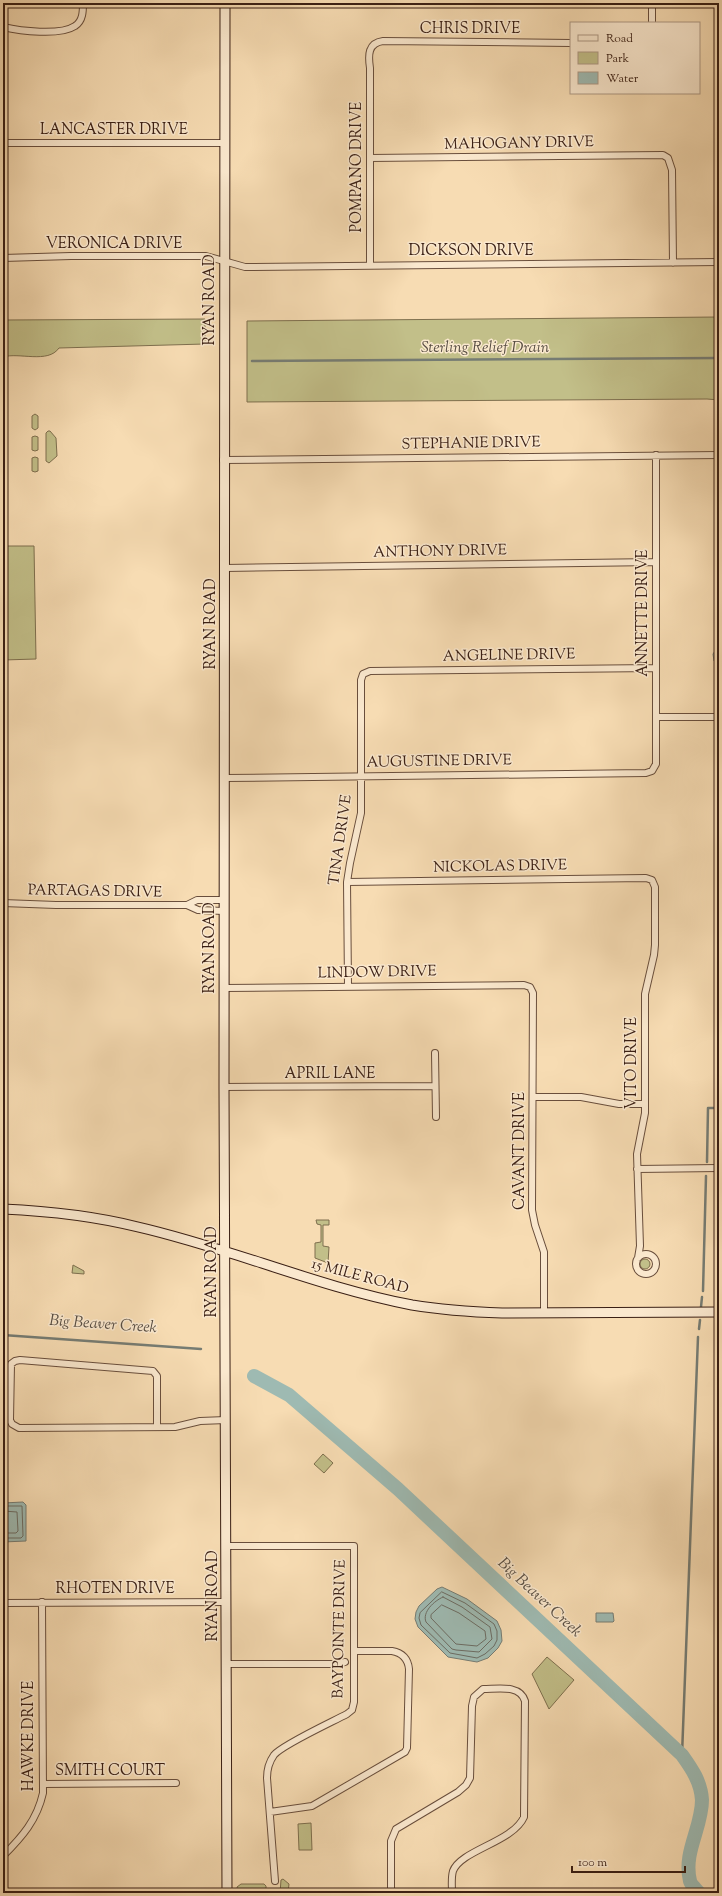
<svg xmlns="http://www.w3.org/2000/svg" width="722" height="1896" font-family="'Sorts Mill Goudy',serif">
  <rect width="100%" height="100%" fill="#f7dcb3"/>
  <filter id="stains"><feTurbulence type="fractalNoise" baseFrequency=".005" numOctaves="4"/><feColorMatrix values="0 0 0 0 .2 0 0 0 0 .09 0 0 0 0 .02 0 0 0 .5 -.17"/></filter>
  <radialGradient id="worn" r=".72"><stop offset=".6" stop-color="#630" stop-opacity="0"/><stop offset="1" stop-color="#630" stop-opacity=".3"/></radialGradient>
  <!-- green -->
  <path fill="#c2bf89" stroke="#7e6f4e" d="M719,317V400L707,399L247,402V321Z
    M205,319V344L59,348C48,364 19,352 3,357V320Z
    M35,414L38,416V428L35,430L32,428V416Z
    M48,431H50L56,438L57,456L49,463L46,461V433Z
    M35,436L38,437V450L35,451L32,450V437Z
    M35,457L38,458V471L35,472L32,471V458Z
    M3,546H34L36,659L3,660Z
    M316,1220H329V1225H323V1246L329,1247L328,1263L315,1258V1243L321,1242V1225L317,1224Z
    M640 1264a5 5 0 1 1 10 0a5 5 0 1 1-10 0Z
    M73,1265L84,1271V1274L72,1273Z
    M323,1454L333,1463L324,1473L314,1464Z
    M547,1657L574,1680L549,1709L532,1674Z
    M311,1823L312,1850H299L298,1824Z
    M283,1879L289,1884L288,1893H280L281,1880Z
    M241,1884H264L266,1886V1893H238L237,1887Z"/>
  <!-- water -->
  <path fill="#9ebab2" stroke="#767c73" d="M715,651H719V661L717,663L714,661L713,654Z
    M23,1502L26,1505V1541L3,1542V1503Z
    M442,1587L467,1599L497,1621L501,1630L502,1641L498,1648L488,1658L477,1662L448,1657L418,1627L415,1619L416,1612L419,1606L437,1589Z
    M596,1613H613L614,1621L613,1622H596Z"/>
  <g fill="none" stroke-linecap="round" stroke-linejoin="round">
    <!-- shore -->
    <path stroke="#6c6c63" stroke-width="1" d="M3,1506H22L23,1536L21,1538H3
      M3,1511L17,1512L18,1531L16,1533H3
      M442,1592L465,1603L494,1624L497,1631V1640L494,1646L485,1654L477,1658L450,1653L421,1625L419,1618L420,1613Z
      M443,1597L462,1607L490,1627L492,1639L479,1652L456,1650L452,1649L426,1622C422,1612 434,1601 443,1597Z
      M442,1605L459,1613L485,1631L486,1639L477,1646L456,1644L431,1618V1615Z"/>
    <!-- stream -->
    <path stroke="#767c73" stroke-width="2.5" d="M252,361L719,358
      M707,1162L708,1108H719
      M703,1291L706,1176
      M701,1307L702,1297
      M699,1329L700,1320
      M3,1335L201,1349
      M682,1755L698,1337"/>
    <!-- river -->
    <path stroke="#9ebab2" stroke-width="14" d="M254,1376L289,1395L398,1489L682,1755C692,1769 701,1782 702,1800C702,1828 683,1852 690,1881C691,1885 696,1889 699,1893"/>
    <!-- street casing -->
    <g stroke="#694e3c" stroke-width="8">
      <path id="street" d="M652,23V3
        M3,27C20,31 60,36 75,26C83,21 83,11 83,3
        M3,143H225
        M370,158L663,155L668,158L672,170L673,263
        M3,258L71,256H206L245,267L719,262
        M370,265V68C368,55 368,43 383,41L571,43
        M223,460L719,455
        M225,568L656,562
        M656,717H719
        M225,778L646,773L652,771L656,764V455
        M347,882L646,878L652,880L655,887V945L654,955L645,994V1113L637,1154L640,1246L638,1258
        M3,903L56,905H187L198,910L224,911
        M187,905L197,900H224
        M348,986L347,882L350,863L361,813V680L363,674L370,671L656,668
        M224,988L524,985L530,987L533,993L532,1210L535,1225L544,1252V1314
        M435,1053L436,1117
        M224,1087L435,1086
        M533,1097H581L619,1104H645
        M637,1169L719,1168
        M636 1264a10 10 0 1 1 20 0a10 10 0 1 1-20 0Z
        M157,1427V1376L153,1371L20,1360L15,1361L11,1364L10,1420L12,1424L19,1428L175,1427L200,1421L226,1420
        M227,1546H354V1702L352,1710L347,1714C332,1722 282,1745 274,1755C269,1762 267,1770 267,1778L275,1881
        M3,1603L227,1602
        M227,1664H338L345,1662
        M43,1784L176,1783
        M270,1812L312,1806L405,1752L407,1748L409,1669C408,1659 403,1653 392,1651H355
        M3,1856C22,1837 37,1820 43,1793L42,1602
        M391,1893V1841L396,1829L458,1792L466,1785L470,1778L472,1706L474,1697L483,1689C497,1689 520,1684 525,1701L524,1817C513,1842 461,1850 453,1871C451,1878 452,1886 452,1893"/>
    </g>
    <!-- secondary casing -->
    <g stroke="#3a1f14" stroke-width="11">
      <path id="secondary" d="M225,3L224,1087L227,1893
        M3,1209C48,1211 94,1216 138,1227C230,1248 318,1287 412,1305C442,1310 472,1312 502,1313L719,1312"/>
    </g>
    <!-- street -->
    <use href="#street" stroke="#fae8ce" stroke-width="6"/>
    <!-- secondary -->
    <use href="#secondary" stroke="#fae8ce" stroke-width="9"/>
  </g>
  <g text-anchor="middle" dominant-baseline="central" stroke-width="3" stroke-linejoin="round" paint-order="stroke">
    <!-- street labels -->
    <g font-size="15" fill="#3a1f14" stroke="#fae8ce">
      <text x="470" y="29">CHRIS DRIVE</text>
      <text x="114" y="130">LANCASTER DRIVE</text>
      <text transform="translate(519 144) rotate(-1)">MAHOGANY DRIVE</text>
      <text transform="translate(357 167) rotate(-90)">POMPANO DRIVE</text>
      <text x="114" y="244">VERONICA DRIVE</text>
      <text x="471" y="251">DICKSON DRIVE</text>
      <text transform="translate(210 300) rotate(-90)">RYAN ROAD</text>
      <text transform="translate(471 444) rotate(-1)">STEPHANIE DRIVE</text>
      <text transform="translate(440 552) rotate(-1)">ANTHONY DRIVE</text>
      <text transform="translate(643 613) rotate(-90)">ANNETTE DRIVE</text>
      <text transform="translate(211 624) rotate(-90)">RYAN ROAD</text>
      <text transform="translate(509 656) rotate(-1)">ANGELINE DRIVE</text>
      <text transform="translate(439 762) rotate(-1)">AUGUSTINE DRIVE</text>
      <text transform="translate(341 840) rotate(-82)">TINA DRIVE</text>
      <text transform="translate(500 867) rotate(-1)">NICKOLAS DRIVE</text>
      <text transform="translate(95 892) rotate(1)">PARTAGAS DRIVE</text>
      <text transform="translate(210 948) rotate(-90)">RYAN ROAD</text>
      <text transform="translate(377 973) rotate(-1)">LINDOW DRIVE</text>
      <text transform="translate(632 1063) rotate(-90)">VITO DRIVE</text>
      <text x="330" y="1074">APRIL LANE</text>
      <text transform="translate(520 1151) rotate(-90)">CAVANT DRIVE</text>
      <text transform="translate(212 1272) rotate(-90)">RYAN ROAD</text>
      <text transform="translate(360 1277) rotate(15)">15 MILE ROAD</text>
      <text x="115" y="1589">RHOTEN DRIVE</text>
      <text transform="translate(213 1596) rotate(-90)">RYAN ROAD</text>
      <text transform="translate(340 1629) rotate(-89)">BAYPOINTE DRIVE</text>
      <text transform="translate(29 1736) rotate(-90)">HAWKE DRIVE</text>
      <text x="110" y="1771">SMITH COURT</text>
    </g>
    <!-- water labels -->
    <g font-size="16" font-style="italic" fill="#584e43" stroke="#fae8ce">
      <text x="485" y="348">Sterling Relief Drain</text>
      <text transform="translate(103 1325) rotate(4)">Big Beaver Creek</text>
      <text transform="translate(539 1598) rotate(43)">Big Beaver Creek</text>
    </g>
  </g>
  <!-- margin -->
  <rect width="722" height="1896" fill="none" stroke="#f7dcb3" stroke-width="16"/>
  <rect x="4" y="4" width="714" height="1888" fill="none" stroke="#3a1f14" stroke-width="2"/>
  <rect x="8" y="8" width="706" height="1880" fill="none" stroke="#3a1f14"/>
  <!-- legend -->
  <rect x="570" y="22" width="130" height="72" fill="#fae8ce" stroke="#ad9884"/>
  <rect x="578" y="35" width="20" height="6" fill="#fae8ce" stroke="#ad9884"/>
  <text x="606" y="42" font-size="12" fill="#3a1f14">Road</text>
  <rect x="578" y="52" width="20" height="12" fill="#c2bf89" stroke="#ad9884"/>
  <text x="606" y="62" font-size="12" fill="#3a1f14">Park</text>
  <rect x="578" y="72" width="20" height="12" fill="#9ebab2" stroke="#ad9884"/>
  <text x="606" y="82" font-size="12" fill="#3a1f14">Water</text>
  <!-- scale -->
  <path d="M572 1866v6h113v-6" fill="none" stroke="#3a1f14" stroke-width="2"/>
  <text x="578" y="1866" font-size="12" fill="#3a1f14" stroke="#fae8ce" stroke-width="3" paint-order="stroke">100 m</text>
  <rect width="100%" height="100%" filter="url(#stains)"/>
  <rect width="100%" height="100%" fill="url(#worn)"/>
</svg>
